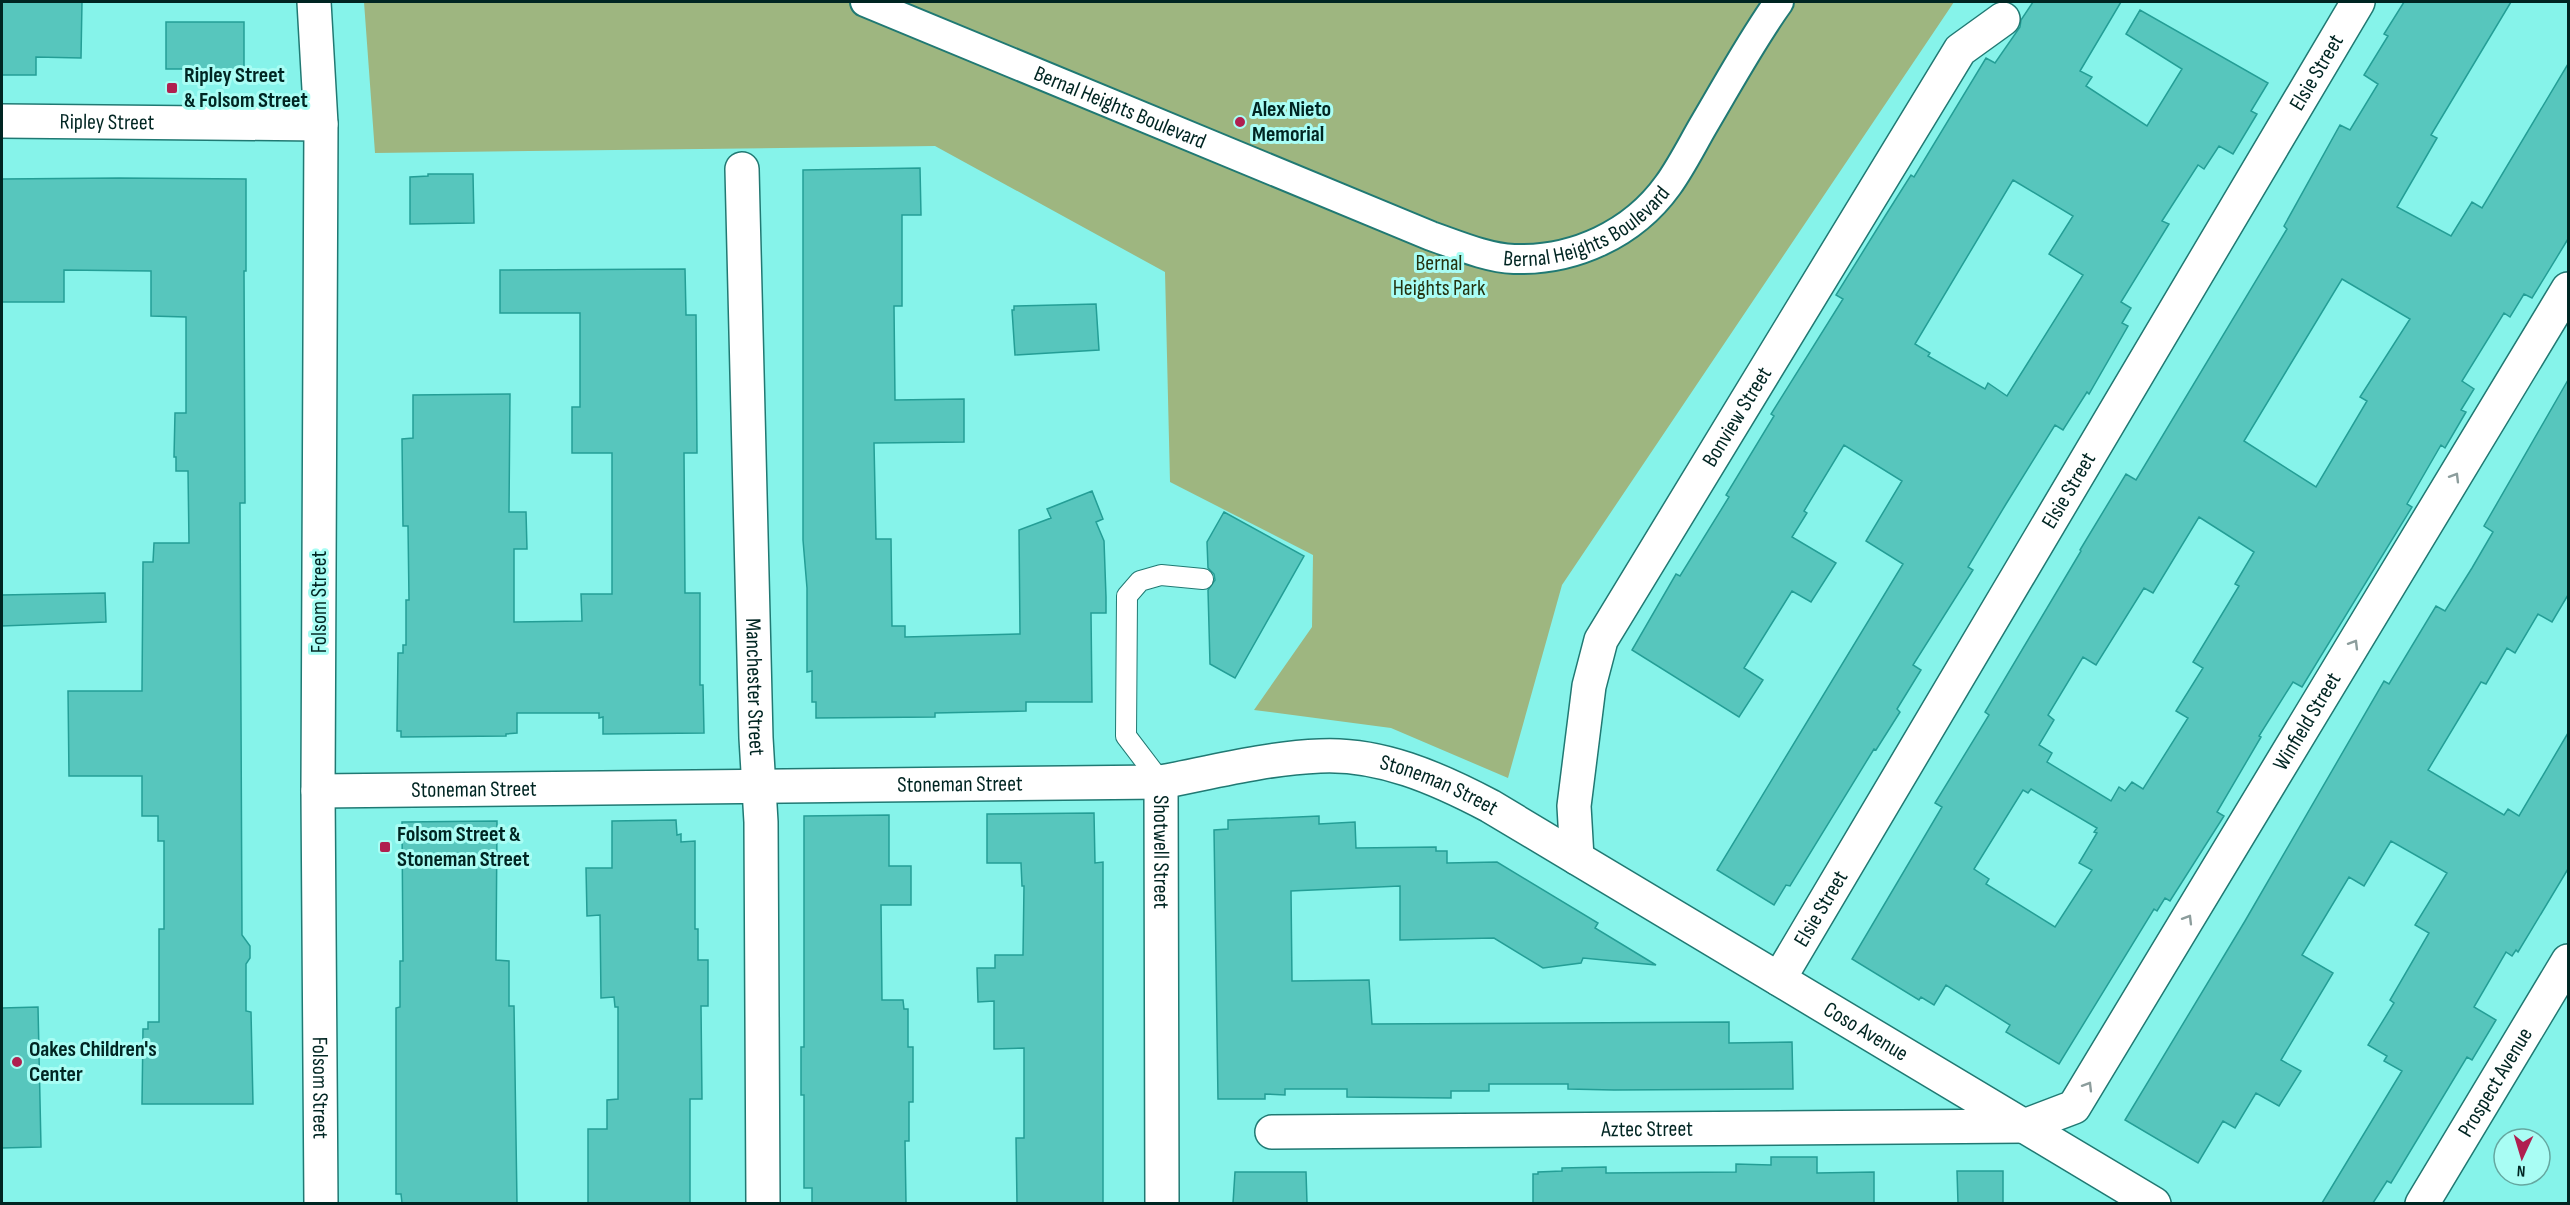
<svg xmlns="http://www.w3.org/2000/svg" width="2570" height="1205" font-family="'Sofia Sans Condensed',sans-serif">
  <rect width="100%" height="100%" fill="#86f3ea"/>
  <!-- green -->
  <path fill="#9eb680" d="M364,2H1954L1562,585L1508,778L1391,728L1254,710L1312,627L1313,555L1170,482L1165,272L935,146L375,153Z"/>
  <!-- building -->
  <path fill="#57c6bd" stroke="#249e96" stroke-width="1.5" fill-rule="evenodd" d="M2,2H82L81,58L36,57V75H2Z
    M2033,2H2121L2080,71L2092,77L2086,86L2147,126L2182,69L2126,34L2140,10L2268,83L2251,111L2257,114L2233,154L2219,146L2204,169L2198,165L2162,221L2169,224L2121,302L2131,308L2122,323L2128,326L2089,394L2087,392L2063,430L2055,425L2006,504L1968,567L1973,570L1913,665L1921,670L1897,709L1900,712L1876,750L1874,749L1790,886L1786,885L1774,905L1717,870L1903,564L1866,541L1902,481L1844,445L1804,511L1807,513L1792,537L1836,563L1811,602L1792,591L1744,668L1763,680L1739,717L1632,650L1676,574L1680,576L1729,497L1726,495L1774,416L1771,414L1843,299L1836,295L1887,213L1911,175L1914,177L1986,58L1995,63L2020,27L2021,20ZM2013,180L2073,216L2049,254L2083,275L2007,396L1988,383L1985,389L1928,356L1930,353L1915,344Z
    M2404,2H2511L2431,135L2437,138L2397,207L2451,236L2472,202L2482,208L2568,64V239L2532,298L2524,294L2510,317L2504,313L2462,381L2474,389L2461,410L2466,412L2445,448L2441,445L2407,504L2412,507L2302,687L2293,682L2259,736L2261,737L2217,812L2224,816L2170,901L2165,898L2157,911L2154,909L2059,1064L2006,1032L2010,1025L1946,985L1934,1005L1921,997L1919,1000L1852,959L1942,807L1935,803L1989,715L1985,712L2081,551L2080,550L2126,474L2136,480L2287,229L2284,226L2340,125L2350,130L2378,84L2364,75L2388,36L2384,34ZM2342,279L2410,319L2360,397L2367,401L2316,487L2244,441ZM2199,517L2254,552L2235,584L2239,586L2193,662L2203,668L2176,711L2188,718L2143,789L2132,782L2125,791L2119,787L2111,801L2047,762L2052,753L2039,745L2054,720L2048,715L2083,657L2096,665L2144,588L2153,593ZM2031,789L2097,828L2094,832L2097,833L2079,863L2092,870L2055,927L1986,884L1989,879L1974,869L2023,790L2028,793Z
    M166,22H244V69H210L199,80L187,69H166Z
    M920,168L921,215H902V306H894L895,400L964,399V442L874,443L876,539H891L892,626H905V637L1020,634L1019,530L1051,518L1047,509L1092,491L1103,519L1096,522L1104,541L1106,597V613H1091L1092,702H1026V711L935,713V717L816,718V702H812V671L807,672V588L803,540V170Z
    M428,174H473L474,223L410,224V177L428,176Z
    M119,178L246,179V271H244L245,503H240L242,935L250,946V958L246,964V1011L251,1012L253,1104H142L143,1029H148V1022H159V929H164V841H158V816H142V776H69L68,691H142L143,562H153L154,543H189L188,471H176V457H174L175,413H186V317L151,316V271L64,270V302H2V179Z
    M685,269L686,315H696L697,453H684L685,593H700V685H703L704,733L603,734V717L599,718V713H517V733L506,734V736L401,737V731H397L398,653H403V645H406V600H409L408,526H403L402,439L413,438V395L510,394L509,512H526L527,549H514V622L582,621L581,594H612V453H572V407H580V313H500V270Z
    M1096,304L1099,350L1015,355L1012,310H1014V306Z
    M2568,380V595L2552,622L2538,614L2515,653L2507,648L2486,684L2481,682L2428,770L2504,815L2508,809L2519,816L2568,733V869L2518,952L2516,950L2512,956L2506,952L2474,1007L2496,1020L2472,1060L2467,1057L2391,1183L2387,1181L2373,1203H2322L2402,1071L2384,1061L2387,1056L2368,1045L2394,1003L2390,1000L2429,933L2415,925L2447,873L2391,841L2364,886L2349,877L2302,955L2333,973L2281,1060L2301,1071L2279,1106L2256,1093L2235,1128L2223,1121L2198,1163L2125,1120L2245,921L2384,681L2389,684L2436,606L2445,611L2472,568L2493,532L2484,526Z
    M1224,512L1304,556L1235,678L1210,664L1208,590L1215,580L1214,574L1208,568L1207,542Z
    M105,593L106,622L2,626V595Z
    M1094,813L1095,863L1103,862V1203H1017L1016,1138H1024V1048L994,1049V1001L978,1002L977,968H995V955H1023L1024,886H1022L1021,863H987V814Z
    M889,815V866H911V905H881L882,1000H903L904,1009H908V1047H913V1102H909V1141H905L906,1203H812V1188H804V1095H801V1047H804V816Z
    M1319,816V824L1355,822L1356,848L1436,847V851H1447V863L1497,862L1598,923L1595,928L1656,965L1583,958L1581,963L1543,968L1494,938L1400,940V886L1291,891L1292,981L1369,980L1372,1024L1729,1022V1043L1792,1042L1793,1089L1614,1090L1568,1089V1084H1489V1091H1451V1098L1347,1097V1089H1285V1095L1265,1094V1099H1218L1214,830L1228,829V820Z
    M676,820L677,835L681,834V842L695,841V929H698V960H708V1006H701L702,1099H690V1203H588V1129H607V1100L618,1099V1007H615L614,997L601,998L600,915L587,916L586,868H612V821Z
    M497,821L496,960L509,961V1006H514L517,1203H402L401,1194H396V1008L400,1007V961H403L402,822Z
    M38,1007L41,1147L2,1148V1008Z
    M1771,1157H1817V1173L1874,1172V1203H1533V1174H1538V1172L1562,1171V1168L1606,1167V1173L1736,1172V1164L1771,1165Z
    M1957,1171H2003V1203H1958Z
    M1235,1172H1306L1307,1203H1233Z"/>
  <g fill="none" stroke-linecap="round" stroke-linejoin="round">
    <!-- service casing -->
    <g stroke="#207973" stroke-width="22">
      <path id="service" d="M1161,782L1126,736L1127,596L1140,581L1161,575L1203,579"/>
    </g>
    <!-- pedestrian casing -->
    <g stroke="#207973" stroke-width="32">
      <g id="pedestrian">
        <path id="s1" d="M865,2L1431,236C1457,245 1487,258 1514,259C1574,261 1633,234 1668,185C1681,167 1692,145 1703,126C1728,84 1751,41 1779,2"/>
      </g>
    </g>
    <!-- minor casing -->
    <g stroke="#207973" stroke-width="36">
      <g id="minor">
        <path id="s2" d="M2,121L321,124"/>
        <path id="s3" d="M742,169L756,738L761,822L763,1204"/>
        <path id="s4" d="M1161,782L1162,1204"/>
        <path id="s5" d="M318,791L1161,782C1213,772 1267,758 1320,756C1380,753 1437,778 1490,806L2154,1204"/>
        <path id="s6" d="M1577,858L1574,806L1589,686L1601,640L1960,50L2003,19"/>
        <path id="s7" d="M1779,979L2358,2"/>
        <path id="s8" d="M1272,1132L2024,1126L2074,1107L2568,289"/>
        <path id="s9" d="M2422,1204L2568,961"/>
      </g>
    </g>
    <!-- tertiary casing -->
    <g stroke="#207973" stroke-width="36">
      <g id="tertiary">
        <path id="s10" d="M314,2L321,124L318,791L321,1204"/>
      </g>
    </g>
    <!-- service -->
    <use href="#service" stroke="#fff" stroke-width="20"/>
    <!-- pedestrian -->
    <use href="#pedestrian" stroke="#fff" stroke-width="28"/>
    <!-- minor -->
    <use href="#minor" stroke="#fff" stroke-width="33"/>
    <!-- tertiary -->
    <use href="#tertiary" stroke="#fff" stroke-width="33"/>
  </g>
  <!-- one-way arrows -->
  <defs><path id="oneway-chevron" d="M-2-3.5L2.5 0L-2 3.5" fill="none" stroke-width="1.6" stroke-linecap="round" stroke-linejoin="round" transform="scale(1.5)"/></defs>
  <g stroke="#8c9d9c">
    <use href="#oneway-chevron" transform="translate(2455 477) rotate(-59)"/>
    <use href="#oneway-chevron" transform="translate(2354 644) rotate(-59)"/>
    <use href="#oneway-chevron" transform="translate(2188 919) rotate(-59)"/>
    <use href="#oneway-chevron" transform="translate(2088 1086) rotate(-59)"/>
  </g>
  <!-- markers -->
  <g fill="#b01f4f" stroke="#a9fdf4" stroke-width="2">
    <rect x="166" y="82" width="12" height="12" rx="3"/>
    <circle cx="1240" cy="122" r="6"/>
    <rect x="379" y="841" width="12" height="12" rx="3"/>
    <circle cx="17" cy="1062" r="6"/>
  </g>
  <g text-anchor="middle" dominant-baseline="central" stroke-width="6" stroke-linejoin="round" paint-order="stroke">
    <!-- street labels -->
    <g font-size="22" fill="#002522" stroke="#a9fdf4">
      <text stroke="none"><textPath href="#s7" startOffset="1054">Elsie Street</textPath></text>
      <text stroke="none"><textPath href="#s1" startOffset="276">Bernal Heights Boulevard</textPath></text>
      <text stroke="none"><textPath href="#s2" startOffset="105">Ripley Street</textPath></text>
      <text stroke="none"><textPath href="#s1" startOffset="780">Bernal Heights Boulevard</textPath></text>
      <text stroke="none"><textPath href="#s6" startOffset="482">Bonview Street</textPath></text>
      <text stroke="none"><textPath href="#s7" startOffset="568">Elsie Street</textPath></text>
      <text transform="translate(319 602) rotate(-90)">Folsom Street</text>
      <text stroke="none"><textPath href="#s3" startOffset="518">Manchester Street</textPath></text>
      <text stroke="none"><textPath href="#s8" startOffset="1256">Winfield Street</textPath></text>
      <text stroke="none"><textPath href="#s5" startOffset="642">Stoneman Street</textPath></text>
      <text stroke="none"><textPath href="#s5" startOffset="1128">Stoneman Street</textPath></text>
      <text stroke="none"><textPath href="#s5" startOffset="156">Stoneman Street</textPath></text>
      <text stroke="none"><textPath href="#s4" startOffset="70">Shotwell Street</textPath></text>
      <text stroke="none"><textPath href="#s7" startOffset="82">Elsie Street</textPath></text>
      <text stroke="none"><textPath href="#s5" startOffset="1622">Coso Avenue</textPath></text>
      <text stroke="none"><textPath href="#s9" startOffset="142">Prospect Avenue</textPath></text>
      <text stroke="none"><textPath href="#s10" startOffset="1086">Folsom Street</textPath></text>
      <text stroke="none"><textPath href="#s8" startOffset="375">Aztec Street</textPath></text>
    </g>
    <!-- poi labels -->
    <g font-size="22" font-weight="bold" fill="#002522" stroke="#a9fdf4" text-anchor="start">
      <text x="184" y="75">Ripley Street<tspan x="184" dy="25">&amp; Folsom Street</tspan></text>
      <text x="1252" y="109">Alex Nieto<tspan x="1252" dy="25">Memorial</tspan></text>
      <text x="397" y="834">Folsom Street &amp;<tspan x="397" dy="25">Stoneman Street</tspan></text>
      <text x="29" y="1049">Oakes Children's<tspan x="29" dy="25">Center</tspan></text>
    </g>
    <!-- park labels -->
    <g font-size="22" fill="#24320f" stroke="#a9fdf4">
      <text x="1439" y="263">Bernal<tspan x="1439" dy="25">Heights Park</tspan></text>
    </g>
  </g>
  <!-- border -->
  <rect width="2570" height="1205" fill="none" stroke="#002522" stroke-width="6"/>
  <!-- north arrow -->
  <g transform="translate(2522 1157) rotate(184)"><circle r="28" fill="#a9fdf4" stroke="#65a7a0" stroke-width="1.5"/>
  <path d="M0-4.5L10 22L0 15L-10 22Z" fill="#b01f4f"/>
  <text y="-9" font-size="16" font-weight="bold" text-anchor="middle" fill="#002522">N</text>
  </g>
</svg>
